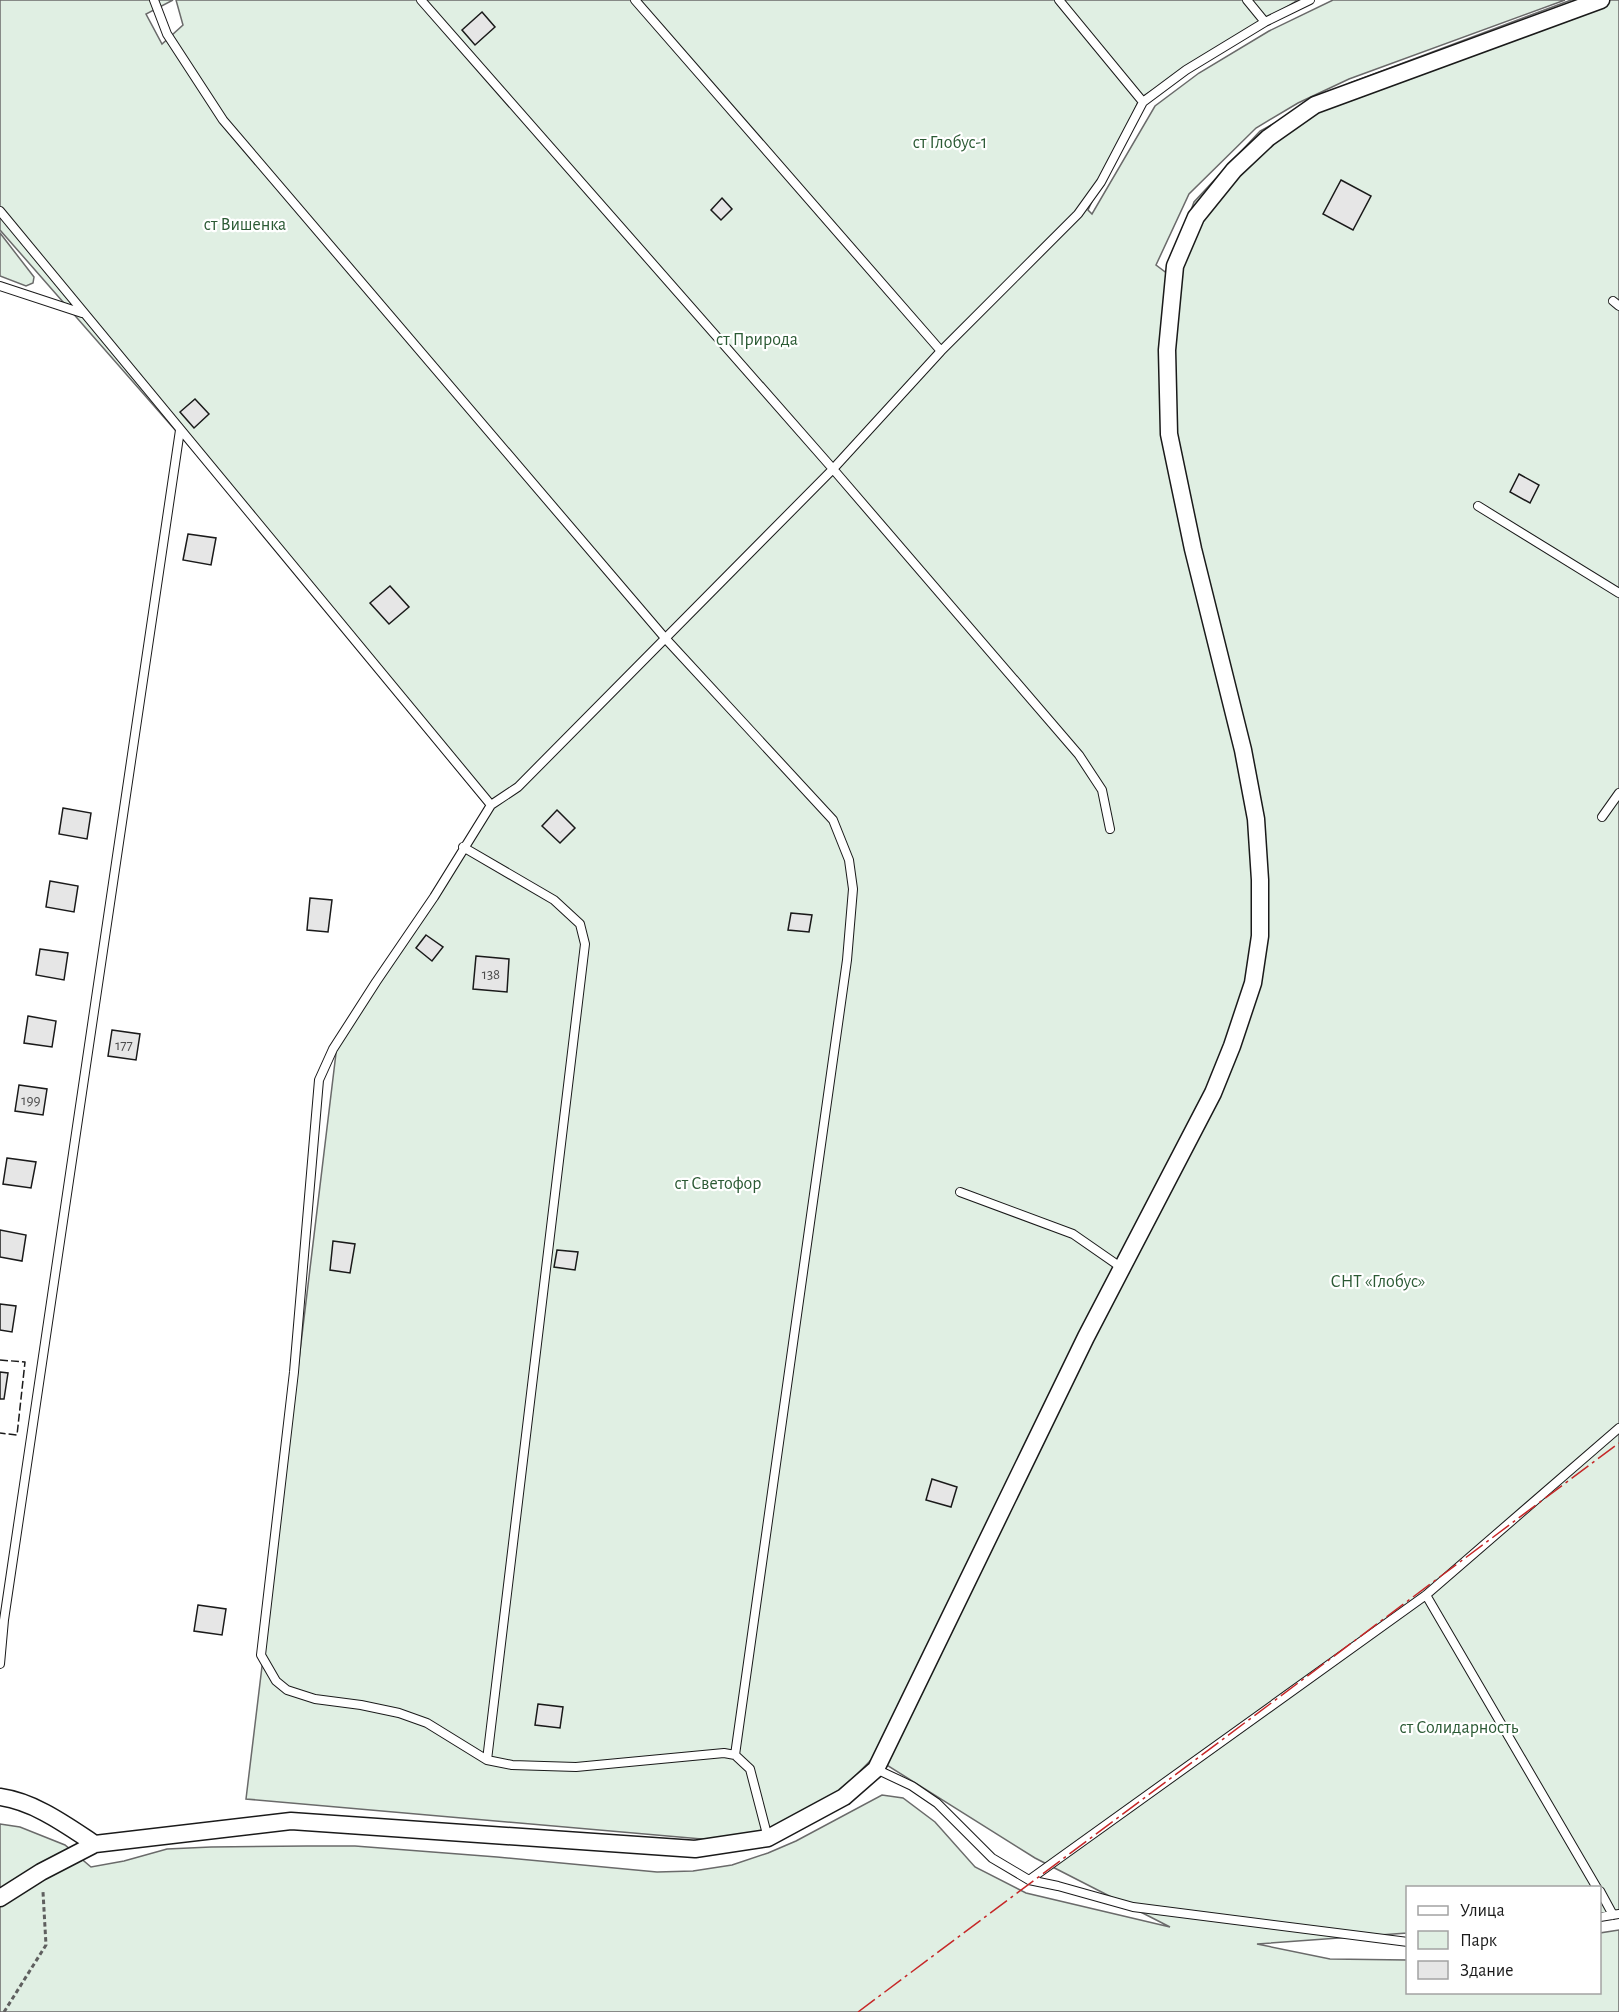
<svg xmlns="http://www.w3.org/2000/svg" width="1619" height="2012" font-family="'Alegreya Sans',sans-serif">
  <rect width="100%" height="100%" fill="#fff"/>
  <!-- green -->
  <path fill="#e0efe3" stroke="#6a6a6a" stroke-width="1.5" d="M0,0H173L146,14L162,44L183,25L176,0H1298L1140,98L1088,210L1092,214L1155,106L1199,73L1269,31L1333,0H1565L1349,79L1298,103L1256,128L1189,194L1156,265L1168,274L1194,202L1260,131L1350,83L1571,0H1619V1917L1600,1918V1888H1408L1407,1933L1257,1944L1330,1959L1407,1960L1408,1992H1600V1933L1619,1930V2012H0V1824L20,1827L65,1845L91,1867L124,1861L167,1849L211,1847L307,1846H355L497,1857L657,1872L693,1871L732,1865L768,1853L796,1841L882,1795L903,1798L935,1822L975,1867L1026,1893L1170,1927L1035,1858L874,1757L822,1810L736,1842L246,1799L337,1045L490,810L211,471L0,230Z
    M0,233L34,277L33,283L26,286L0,276Z"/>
  <!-- building -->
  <path fill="#e6e6e6" stroke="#1a1a1a" stroke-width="1.5" d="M482,12L495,27L475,45L462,30Z
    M1341,180L1371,196L1353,230L1323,214Z
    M722,198L732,209L721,220L711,210Z
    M195,399L209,414L194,428L180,412Z
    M1519,474L1539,485L1530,503L1510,492Z
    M188,534L216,538L211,565L183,560Z
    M390,586L409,607L389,624L370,603Z
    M63,808L91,813L87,839L59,834Z
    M557,810L575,828L560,843L542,826Z
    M50,881L78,886L74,912L46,907Z
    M310,898L332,900L328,932L307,930Z
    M791,913L812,915L809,932L788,930Z
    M426,935L443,947L432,961L416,948Z
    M40,949L68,953L64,980L36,975Z
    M476,956L509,959L507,992L473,989Z
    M28,1016L56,1021L52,1047L24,1043Z
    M112,1030L140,1034L136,1060L108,1056Z
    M19,1085L47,1089L43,1115L15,1111Z
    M7,1158L36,1162L31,1188L3,1184Z
    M0,1230L26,1235L22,1261L0,1257Z
    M333,1241L355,1244L350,1273L330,1270Z
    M557,1250L578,1252L575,1270L554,1267Z
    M0,1304L16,1306L12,1332L0,1330Z
    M0,1372L8,1373L4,1399H0Z
    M932,1479L957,1487L951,1507L926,1500Z
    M198,1605L226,1609L222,1635L194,1631Z
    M538,1704L563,1707L560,1728L535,1725Z"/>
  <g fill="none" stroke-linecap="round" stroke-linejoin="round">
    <!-- service casing -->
    <g stroke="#1a1a1a" stroke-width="10">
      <path id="service" d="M154,0L167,34L223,120L665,638L833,820L849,860L853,889L847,960L735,1755
        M421,0L833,469L1079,755L1102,790L1110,829
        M635,0L941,351
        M1059,0L1143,102
        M1247,0L1265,22
        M0,211L491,805
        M0,286L82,313
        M1613,301L1619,306
        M1478,506L1619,593
        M1602,817L1619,793
        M463,847L554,900L580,924L585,944L487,1760
        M960,1192L1073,1234L1122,1268
        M1426,1595L1597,1888
        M0,1664L4,1620L180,430
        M876,1769L912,1786L937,1803L992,1858L1029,1880L1058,1886L1133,1907L1408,1942
        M768,1838L750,1769L735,1755L724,1753L576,1767L512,1765L487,1760L427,1723L399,1713L361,1705L315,1699L287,1690L276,1681L261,1655L294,1372L319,1080L333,1049L376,982L434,897L491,805L518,787L833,469L941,351L1078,214L1101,182L1143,102L1186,70L1265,22L1310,0
        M1029,1880L1426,1595L1619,1428
        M1600,1891L1613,1915
        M1600,1917L1619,1914"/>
    </g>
    <!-- minor casing -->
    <g stroke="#1a1a1a" stroke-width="19">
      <path id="minor" d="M0,1797C35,1802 66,1825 95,1844
        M0,1898L41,1872L95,1844L291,1821L695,1849L768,1838L844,1797L876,1769L1086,1337L1213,1093L1232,1046L1253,983L1260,936V880L1256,819L1243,750L1193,549L1169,434L1167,350L1175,266L1196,217L1234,170L1268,138L1315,105L1601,0"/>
    </g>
    <!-- path -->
    <path stroke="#5f5f5f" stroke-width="3" stroke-dasharray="4.5 3" stroke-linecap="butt" d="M4,2012L46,1945L43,1892"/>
    <!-- service -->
    <use href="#service" stroke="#fff" stroke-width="8"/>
    <!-- minor -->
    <use href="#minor" stroke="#fff" stroke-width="16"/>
    <!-- fence -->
    <path stroke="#1a1a1a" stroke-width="1.5" stroke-dasharray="8 3" stroke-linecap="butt" d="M0,1360L25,1362L17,1435L0,1433"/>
    <!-- power -->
    <path stroke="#c62828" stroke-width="1.5" stroke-dasharray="21 4.5 3 4.5" stroke-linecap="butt" d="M858,2012L1619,1443"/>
  </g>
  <g text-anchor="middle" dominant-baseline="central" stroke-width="4.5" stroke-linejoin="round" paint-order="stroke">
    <!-- number labels -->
    <g font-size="15" fill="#4d4d4d">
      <text x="491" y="974">138</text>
      <text x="124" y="1045">177</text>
      <text x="31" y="1100">199</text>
    </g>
    <!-- park labels -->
    <g font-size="18" fill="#2b5a34" stroke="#fff">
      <text x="950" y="143">ст Глобус-1</text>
      <text x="245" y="225">ст Вишенка</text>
      <text x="757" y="340">ст Природа</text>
      <text x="718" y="1184">ст Светофор</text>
      <text x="1378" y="1282">СНТ «Глобус»</text>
      <text x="1459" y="1728">ст Солидарность</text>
    </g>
  </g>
  <!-- legend -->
  <rect x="1406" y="1886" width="195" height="108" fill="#ffffff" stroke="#a3a3a3" stroke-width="1.5"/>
  <rect x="1418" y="1906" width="30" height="9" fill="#ffffff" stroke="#a3a3a3" stroke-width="1.5"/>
  <text x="1460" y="1916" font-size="18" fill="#1a1a1a">Улица</text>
  <rect x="1418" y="1931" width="30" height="18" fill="#e0efe3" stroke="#a3a3a3" stroke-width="1.5"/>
  <text x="1460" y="1946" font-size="18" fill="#1a1a1a">Парк</text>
  <rect x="1418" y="1961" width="30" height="18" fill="#e6e6e6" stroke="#a3a3a3" stroke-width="1.5"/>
  <text x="1460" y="1976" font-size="18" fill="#1a1a1a">Здание</text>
</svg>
